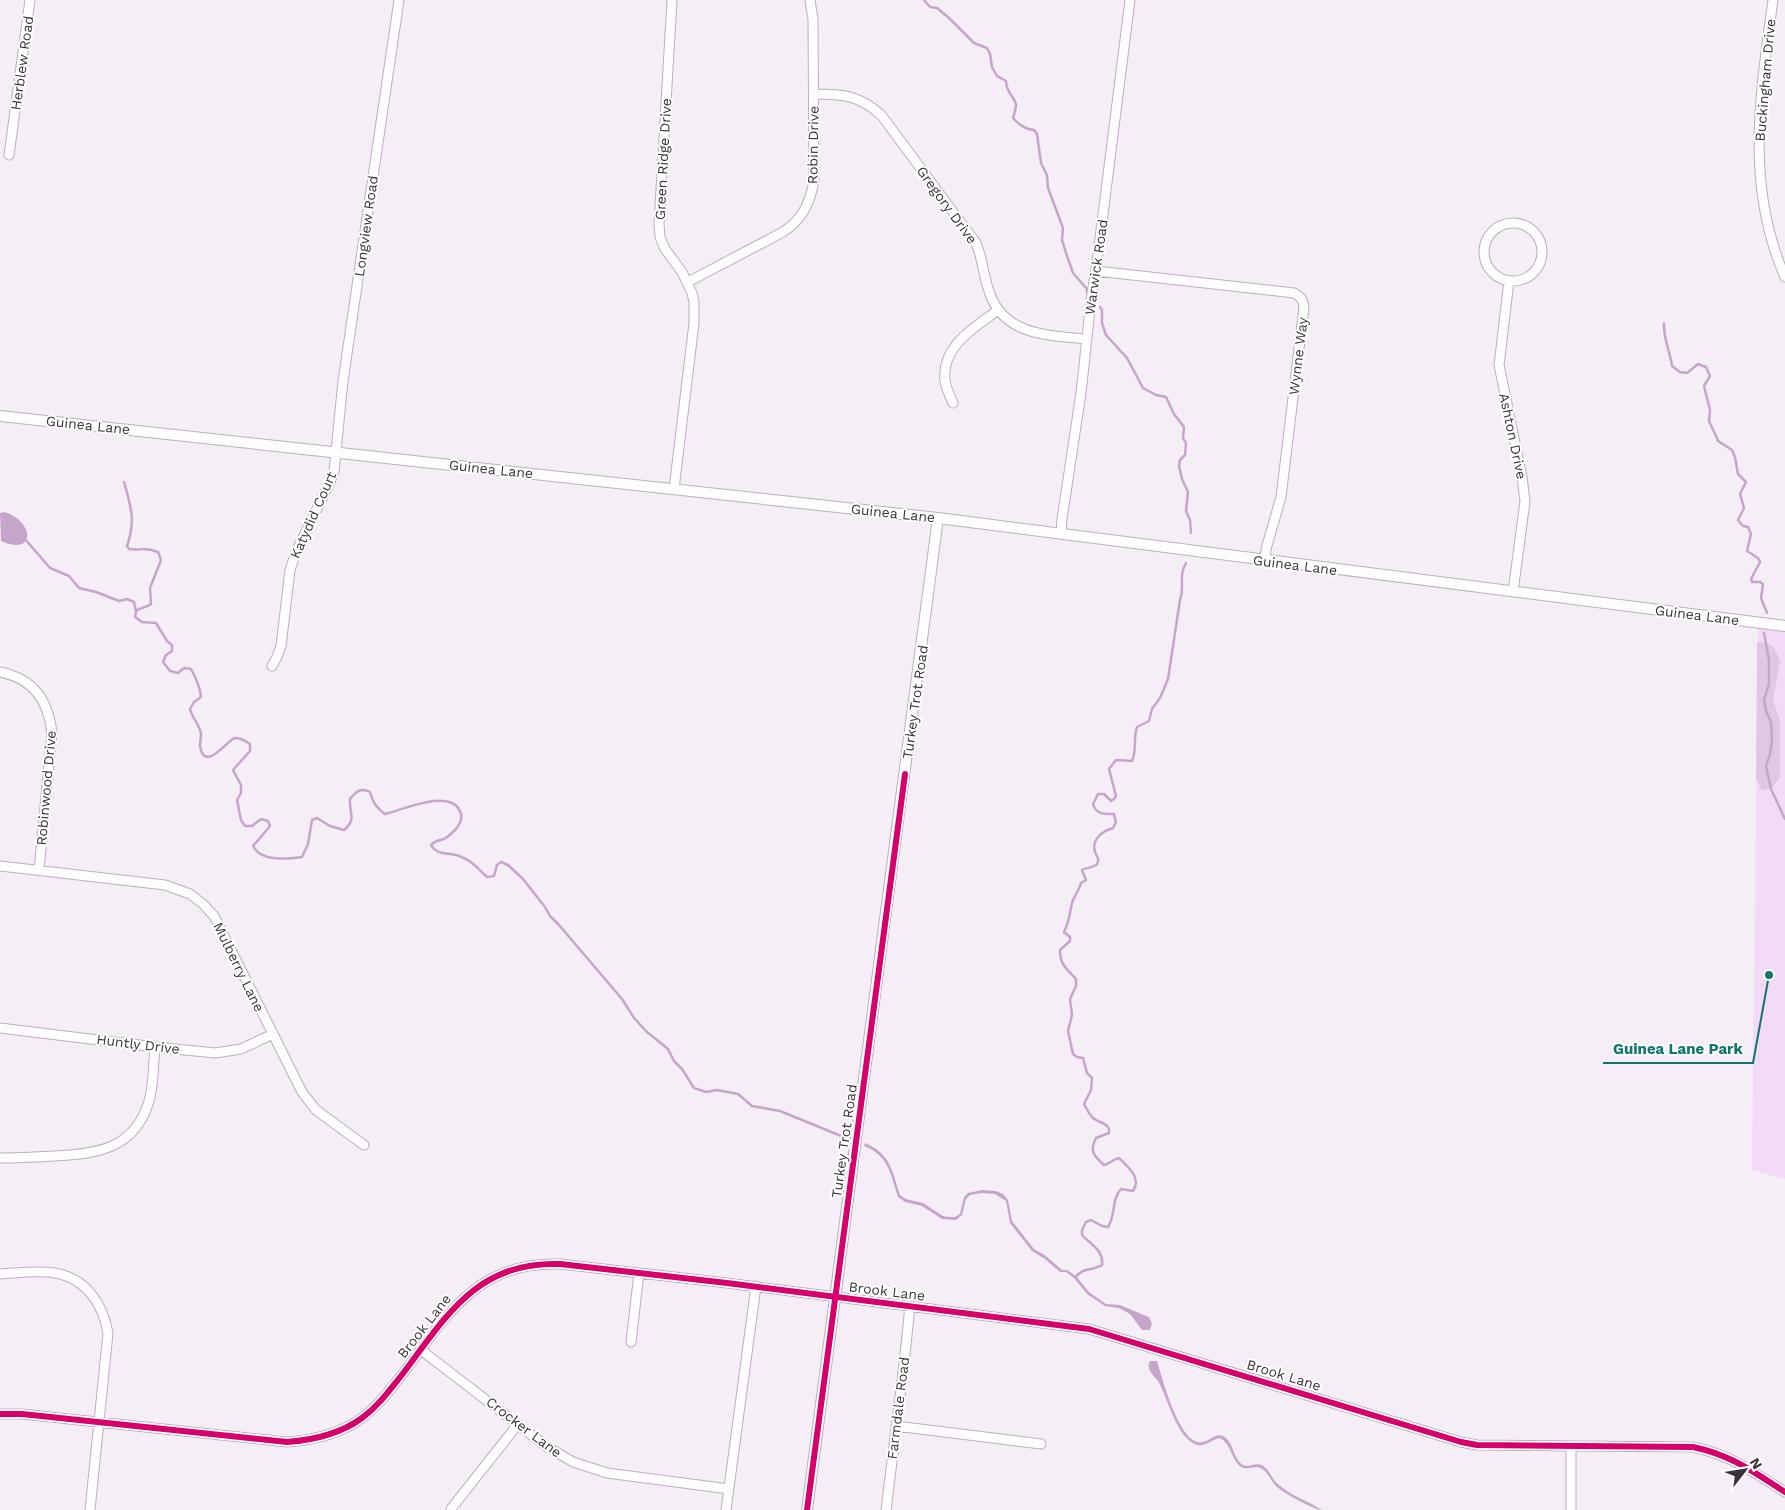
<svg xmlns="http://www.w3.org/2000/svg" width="1785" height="1510" font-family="'Work Sans',sans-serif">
  <rect width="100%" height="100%" fill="#f6eef7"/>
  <!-- green -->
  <path fill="#f3daf6" d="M1758,629L1785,632V1179L1752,1170Z"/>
  <!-- forest -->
  <path fill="#e1c6e5" d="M1757,642C1772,642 1777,648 1780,663L1773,700L1780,720V777C1776,784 1770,791 1762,790L1756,779Z"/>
  <!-- water -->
  <path fill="#c5a6ca" d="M4,512C34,520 37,557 1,541L0,513Z
    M865,1143C891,1154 892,1171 900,1195L906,1199L923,1203L943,1216L949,1217H955L960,1214L964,1197L968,1193L982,1190L996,1191L1003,1194L1008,1200L1012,1221L1034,1249L1046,1256L1062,1270H1067L1076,1276L1089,1292L1106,1304L1120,1305L1144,1315L1149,1317L1152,1323L1150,1330H1142L1130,1314L1119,1308L1105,1306L1087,1294L1074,1278L1066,1272H1060L1045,1259L1032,1251L1010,1223L1006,1201L995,1194L982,1193L970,1195L966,1199L962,1215L956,1220L942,1219L922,1206L905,1202L898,1197C890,1173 889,1156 864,1146Z
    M1150,1361H1157C1162,1377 1180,1448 1203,1442C1212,1440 1218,1430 1227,1439C1234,1446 1234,1460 1243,1465C1249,1468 1255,1462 1262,1465C1270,1470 1272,1480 1279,1485C1291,1496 1308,1501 1322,1510C1314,1510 1284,1493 1277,1487C1271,1482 1269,1473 1262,1469C1255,1464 1247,1472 1240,1466C1231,1458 1231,1444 1220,1438C1211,1439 1204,1449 1195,1444C1176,1436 1168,1398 1158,1381C1155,1377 1150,1373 1149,1368C1148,1365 1149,1364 1150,1361Z"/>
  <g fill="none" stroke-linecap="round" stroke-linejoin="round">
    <!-- stream -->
    <path stroke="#c5a6ca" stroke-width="2.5" d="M924,0L930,7L937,8L949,18L974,43L987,48L990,54L992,67L997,76L1006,81C1006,93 1015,97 1016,105C1016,110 1014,114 1013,118C1019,125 1025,129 1034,130L1037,134L1041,163L1047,175L1048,188L1063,228L1062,240L1067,256L1073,273L1087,289L1088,303
      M1100,307L1102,310V323L1106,335L1127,358L1143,388L1156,395L1166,397L1174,414L1184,427L1183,438L1186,443L1185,455L1180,460L1179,466L1182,479L1188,492L1186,511L1190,520L1191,533
      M1664,323C1663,338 1670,351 1672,366L1680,372L1687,373L1698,364L1706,367L1710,376L1704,386L1710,410L1709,421L1716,436L1718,441L1732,450L1735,457L1738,474L1746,482L1740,494L1744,508L1738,520L1743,526L1748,527L1751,534L1747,551L1758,558L1760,562L1751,579L1752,582H1760L1763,584L1761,598L1767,613
      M124,482C131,507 136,520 127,546L129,549C142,551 143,546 158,552L161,560L150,588L151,604C146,608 141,607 136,611L135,617L142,622L156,623L167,641L172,645V651L166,655L163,662L170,671L178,673L184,668L191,669C196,678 200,686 201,697L194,702L190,709C192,718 200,725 201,734C201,738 200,742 200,746C205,774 228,739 235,738C241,738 246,741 250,744V751L233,770L241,785V793L237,800L241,820L245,826H252L261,819L268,821L270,826L253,846C261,862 287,859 302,857L308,844L312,820L317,818L330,826L344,830C357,819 349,814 350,799C356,792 360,787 370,792C373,802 376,808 385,814C402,810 450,788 460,811C463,817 460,824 456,829C453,832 448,837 444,839C438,841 435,840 431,845C437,856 449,852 459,856C473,861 477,868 487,877L494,876L497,865L501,862L508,865L523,879L545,907L550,916L559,925L622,999L634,1018L647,1032L668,1049L674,1061L682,1069L694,1088L706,1092L717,1090L738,1094L752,1106L780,1111L851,1140
      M25,539L50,568L69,576L79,588L96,592L119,601L127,599L134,602L136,611
      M1764,633L1769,660V684L1764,700L1766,711L1771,722L1772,740L1770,754L1766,766L1771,789L1785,819
      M1076,1277C1083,1267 1093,1271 1102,1265C1104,1250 1090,1244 1082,1235V1230L1086,1222L1091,1220L1102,1226L1108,1227C1116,1215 1111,1200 1121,1189L1133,1191C1142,1178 1128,1167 1119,1158C1113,1159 1110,1164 1104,1165C1094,1156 1089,1151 1096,1138L1109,1133C1110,1122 1100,1124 1093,1118C1089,1114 1087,1110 1084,1104L1091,1090L1092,1078L1087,1073L1083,1058L1077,1057L1073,1054L1068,1031L1072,1015L1070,999L1076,986V979C1066,968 1060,965 1060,950L1070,941V937L1064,932C1070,920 1069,915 1072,903C1074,896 1079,891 1081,883L1086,880L1082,870C1087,867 1094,868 1097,864C1100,859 1097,857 1095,852C1091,839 1103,831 1113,828L1116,822L1114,814C1105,814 1096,815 1093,804L1098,794H1104L1111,801L1114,799L1116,796L1109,769L1116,760L1132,761C1137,751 1133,738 1137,727L1149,721L1152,709L1160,698L1168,679L1180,600C1185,586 1178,577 1186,563"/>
    <!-- minor casing -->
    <g stroke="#b7b2b8" stroke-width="11">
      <path id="minor" d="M672,0L659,224L660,237L665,249L682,272L692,293L694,302V323L674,489
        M1773,0C1760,95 1745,186 1785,277
        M814,94C842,94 860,95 882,116L976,243C983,259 983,275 989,291C1003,336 1048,335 1086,339
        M9,155L30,0
        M1484 252a29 29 0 1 1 58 0a29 29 0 1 1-58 0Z
        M1096,271L1294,293C1300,296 1303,299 1304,307L1281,497L1266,549L1265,561
        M1509,281L1499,365L1522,477L1525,501L1513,592
        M688,282L783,232C802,220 810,203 814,181L813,19L810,0
        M953,403C950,396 946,388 945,381C941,346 974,328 998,310
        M1061,534L1062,519L1081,393L1091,300L1097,262L1130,0
        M272,666L277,657L281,646L290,570L296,552L330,482L334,472L343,381L399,0
        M0,672C33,679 48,699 52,733L39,870
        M0,866L165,885L190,894L203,904L214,916L302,1092L316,1110L364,1145
        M0,1028L155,1047L215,1053L241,1049L273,1034
        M0,1158C18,1158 36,1157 54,1156C97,1154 135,1149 149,1101C154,1084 153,1065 155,1047
        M0,1274C18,1273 37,1270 55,1273C86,1278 103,1304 108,1333L90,1510
        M631,1342L639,1273
        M421,1350L546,1446L573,1462L607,1473L729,1489
        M0,1414H22L287,1442C315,1440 340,1434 362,1418C378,1406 389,1391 401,1376C446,1317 476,1261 560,1264L727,1283L1089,1329L1461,1442L1477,1445L1693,1447C1731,1455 1752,1471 1785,1492
        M896,1426L1041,1444
        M1571,1446V1510
        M451,1509L518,1424
        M726,1510L756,1286
        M886,1510L904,1364L910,1306"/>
    </g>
    <!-- tertiary casing -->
    <g stroke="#b7b2b8" stroke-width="12">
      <path id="tertiary" d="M0,416L938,518L1785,626
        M807,1510L938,518"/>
    </g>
    <!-- minor -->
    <use href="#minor" stroke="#fefcfe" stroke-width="9"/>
    <!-- tertiary -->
    <use href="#tertiary" stroke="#fefcfe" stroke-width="10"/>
    <!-- cycleway casing -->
    <g stroke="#fff" stroke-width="9">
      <path id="cycleway" d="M0,1414H22L287,1442C315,1440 340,1434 362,1418C378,1406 389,1391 401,1376C446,1317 476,1261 560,1264L727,1283L1089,1329L1461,1442L1477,1445L1693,1447C1731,1455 1752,1471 1785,1492
        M807,1510L905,774"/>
    </g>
    <!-- cycleway -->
    <use href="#cycleway" stroke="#d6006c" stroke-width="6"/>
  </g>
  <g text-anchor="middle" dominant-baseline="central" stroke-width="4" stroke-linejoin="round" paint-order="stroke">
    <!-- street labels -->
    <g font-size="14" fill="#393339" stroke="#fff">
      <text transform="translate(22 63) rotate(-82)">Herblew Road</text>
      <text transform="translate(1765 80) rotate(-85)">Buckingham Drive</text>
      <text transform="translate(813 145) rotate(-89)">Robin Drive</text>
      <text transform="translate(663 159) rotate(-87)">Green Ridge Drive</text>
      <text transform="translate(947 205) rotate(54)">Gregory Drive</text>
      <text transform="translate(366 226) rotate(-82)">Longview Road</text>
      <text transform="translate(1096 267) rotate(-82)">Warwick Road</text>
      <text transform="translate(1298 356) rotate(-83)">Wynne Way</text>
      <text transform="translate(88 425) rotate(6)">Guinea Lane</text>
      <text transform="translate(1513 436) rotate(78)">Ashton Drive</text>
      <text transform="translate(491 469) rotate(6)">Guinea Lane</text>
      <text transform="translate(893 513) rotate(6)">Guinea Lane</text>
      <text transform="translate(313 515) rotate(-66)">Katydid Court</text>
      <text transform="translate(1295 565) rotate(7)">Guinea Lane</text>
      <text transform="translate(1697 615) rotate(7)">Guinea Lane</text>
      <text transform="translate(915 702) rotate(-82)">Turkey Trot Road</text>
      <text transform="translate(46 788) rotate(-85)">Robinwood Drive</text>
      <text transform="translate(239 967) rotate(64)">Mulberry Lane</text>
      <text transform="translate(138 1044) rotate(7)">Huntly Drive</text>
      <text transform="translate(844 1141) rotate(-82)">Turkey Trot Road</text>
      <text transform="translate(887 1291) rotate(7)">Brook Lane</text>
      <text transform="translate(424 1326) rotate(-52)">Brook Lane</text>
      <text transform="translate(1284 1375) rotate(17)">Brook Lane</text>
      <text transform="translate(898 1408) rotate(-83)">Farmdale Road</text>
      <text transform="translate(524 1427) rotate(37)">Crocker Lane</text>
    </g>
  </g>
  <!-- callouts -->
  <path fill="none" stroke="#0f766e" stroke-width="2" d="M1769 975L1753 1063H1603"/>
  <circle fill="#0f766e" stroke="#fff" stroke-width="2" cx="1769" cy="975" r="5"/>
  <g font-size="15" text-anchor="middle" font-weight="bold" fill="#0f766e" stroke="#fff" stroke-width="4" stroke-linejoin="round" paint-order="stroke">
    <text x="1678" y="1054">Guinea Lane Park</text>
  </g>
  <!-- north arrow -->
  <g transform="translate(1745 1470) rotate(59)" stroke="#ffffff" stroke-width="4" paint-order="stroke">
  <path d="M0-4L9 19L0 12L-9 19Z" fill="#393339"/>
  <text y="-8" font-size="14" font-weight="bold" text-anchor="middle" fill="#393339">N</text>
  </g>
</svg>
